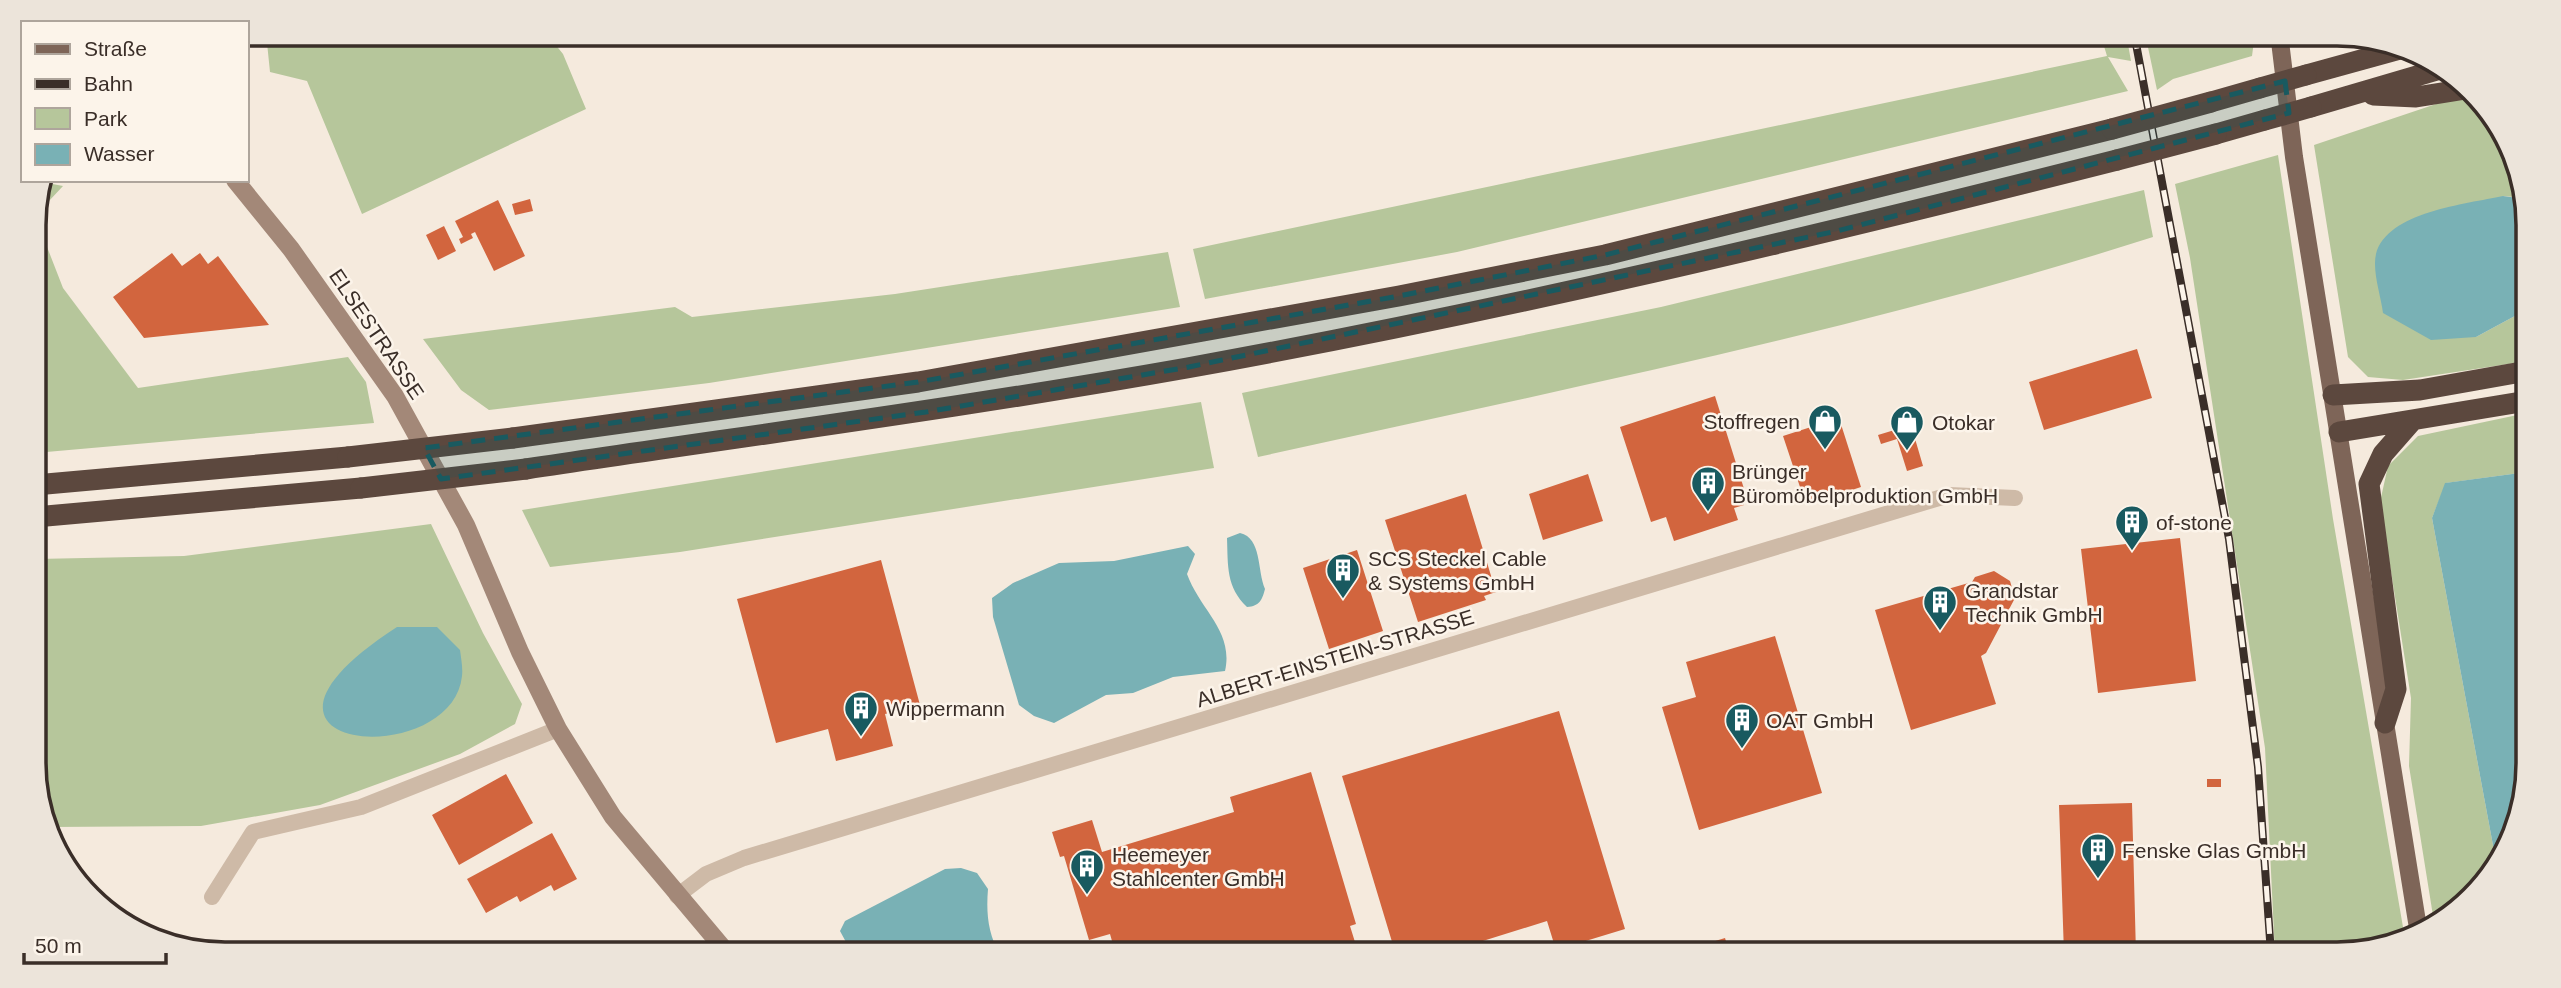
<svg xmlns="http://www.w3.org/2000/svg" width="2561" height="988" font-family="Arial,sans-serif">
  <rect width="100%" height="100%" fill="#f5eadd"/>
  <!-- green -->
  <path fill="#b6c69b" d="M266,33H546L563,54L586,109L362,214L307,81L270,72Z
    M2100,33H2126L2131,61L2108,57L2128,91L1457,252L1205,299L1193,249L2107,56Z
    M2145,33H2255L2252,56L2173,79L2157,90Z
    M2299,33H2336L2340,34L2298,47Z
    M2480,99L2525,198L2503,196L2476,337L2526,310L2527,358L2515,363L2403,380L2368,377L2348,357L2314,145L2445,101Z
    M2278,155L2333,519L2404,933L2348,954H2275L2265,748L2190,258L2175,184Z
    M42,182L63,186L35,216L63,288L138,388L348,357L366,382L374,423L35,453L34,212Z
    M2144,190L2153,237C1860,331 1558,390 1258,457L1242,393L1661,307Z
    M1168,252L1180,307L709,383L489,410L461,390L423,339L675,307L692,317L895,294Z
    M1201,402L1214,468L680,552L550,567L522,510Z
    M2527,413V472L2446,483L2432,518L2495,856L2452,915L2434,922L2409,766L2411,698L2380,502L2388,466L2418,436Z
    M431,524L483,633L522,704L515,724L460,754L320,805L201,826L50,827L37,800L36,559L184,556Z"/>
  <!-- water -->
  <path fill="#79b1b5" d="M2503,196L2526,199V310L2476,337L2431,340L2383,313C2381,296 2372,271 2376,254C2387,212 2466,204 2503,196Z
    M2527,472L2528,763L2517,825L2495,856L2432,518L2445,483Z
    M1240,533C1262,538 1257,570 1265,589C1262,600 1260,606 1247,607C1226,587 1228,566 1227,538Z
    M1188,546L1195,554L1187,574C1200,610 1234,631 1225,671L1173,677L1133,693L1106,695L1054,723L1034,716L1019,705L993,617L992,598L1013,583L1059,563L1114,561Z
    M397,627H437L460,650C461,658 463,668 462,676C452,772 202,753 397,627Z
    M961,868L977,873L988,889C986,914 988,933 1000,955H853L840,931L845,921L945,869Z"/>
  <!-- building -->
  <path fill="#d2653e" d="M728,33H759L760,40L730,45Z
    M530,199L533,211L515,215L512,204Z
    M498,200L525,256L494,271L475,232L471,234L473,238L461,244L459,239L463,237L455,221Z
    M444,226L456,251L438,260L426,235Z
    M172,253L182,266L200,253L208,264L218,256L269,325L144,338L113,297Z
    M2137,349L2152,398L2044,430L2029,382Z
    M1715,396L1745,492L1740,494L1744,505L1734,508L1738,520L1674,541L1666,517L1651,522L1620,427Z
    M1839,418L1861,487L1806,505L1783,436Z
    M1911,425L1923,466L1907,471L1897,439L1881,444L1878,435Z
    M1588,474L1603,521L1543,540L1529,494Z
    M1466,494L1496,592L1484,596L1486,600L1418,622L1385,520Z
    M2180,538L2196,681L2098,693L2081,549Z
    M1357,550L1383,631L1329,649L1303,568Z
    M881,560L920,705L885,714L893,746L856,756L836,761L828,729L776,743L737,599Z
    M1994,571L2010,581L2015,598L1986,653L1981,656L1996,704L1911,730L1875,610L1972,582L1975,577Z
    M1775,636L1822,793L1699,830L1662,707L1696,697L1686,662Z
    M1559,711L1625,929L1556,950L1547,921L1438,955H1396L1342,776Z
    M1311,772L1356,924L1350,926L1359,955H1116L1110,934L1089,940L1064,856L1060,857L1052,832L1092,820L1102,852L1234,812L1230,797Z
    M506,774L533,823L459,865L432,815Z
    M2207,779H2221V787H2207Z
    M2132,803L2136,954H2064L2059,805Z
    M552,833L577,879L554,891L551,885L520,902L517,896L486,913L467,879Z
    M1725,938L1730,954H1673Z
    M1761,945L1764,954H1733Z"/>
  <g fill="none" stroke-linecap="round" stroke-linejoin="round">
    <!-- street -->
    <path stroke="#cebaa7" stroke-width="16" d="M677,896L706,874L744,858L1949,495L2015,498
      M212,897L253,832L361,807L558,729"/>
    <!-- secondary -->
    <path stroke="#a38878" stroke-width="18" d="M235,180L291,249L395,396L466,525L520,652L558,729L613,817L729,955"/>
    <!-- primary -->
    <path stroke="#7e6558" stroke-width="18" d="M2279,33L2294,157L2418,928"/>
    <!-- highway -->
    <path stroke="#5c483e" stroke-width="21" d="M2306,75L2404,48
      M2373,95L2416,97L2466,89
      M2211,102L2260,88
      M2311,107L2437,70
      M2216,134L2265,120
      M2333,395L2420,390L2527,371
      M2339,432L2527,401
      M513,438L918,382L1399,296L1605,255L2112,129
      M526,469C746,436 967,407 1187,368C1499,312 1809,238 2117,160
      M35,485L348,457
      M35,517L361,488
      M2385,723L2396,689L2369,484L2383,454L2411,422"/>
    <!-- rail casing -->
    <g stroke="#3a2e28" stroke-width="8">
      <path id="rail" d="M2134,33L2229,539L2258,767L2271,954"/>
    </g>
    <!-- rail -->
    <use href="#rail" stroke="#fcf4ea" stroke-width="5" stroke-dasharray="16" stroke-linecap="butt"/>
    <!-- highway-bridge -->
    <path stroke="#5c483e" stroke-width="21" d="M2260,88L2306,75
      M2265,120L2311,107
      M2112,129L2211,102
      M2117,160L2216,134
      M348,457L513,438
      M361,488L526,469"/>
  </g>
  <!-- marked area -->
  <path fill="#195a60" fill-opacity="0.2" stroke="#195a60" stroke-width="5" stroke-dasharray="14 9" stroke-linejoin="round" d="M2285,81L2289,113L1837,231L1189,367L926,412L441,479L424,448L918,382L1399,296L1605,255Z"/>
  <!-- icons -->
  <defs>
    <g id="shop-pin" transform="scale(1.75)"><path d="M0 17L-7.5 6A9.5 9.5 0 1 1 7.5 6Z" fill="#195a60" stroke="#fcf4ea"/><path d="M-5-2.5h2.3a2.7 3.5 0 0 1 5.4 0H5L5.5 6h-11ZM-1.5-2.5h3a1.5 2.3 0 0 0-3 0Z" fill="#fff"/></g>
    <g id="building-pin" transform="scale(1.75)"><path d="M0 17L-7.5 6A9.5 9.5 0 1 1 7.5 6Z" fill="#195a60" stroke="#fcf4ea"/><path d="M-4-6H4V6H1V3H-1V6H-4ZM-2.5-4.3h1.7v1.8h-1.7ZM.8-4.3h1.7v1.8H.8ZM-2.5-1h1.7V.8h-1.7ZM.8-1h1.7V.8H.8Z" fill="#fff"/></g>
  </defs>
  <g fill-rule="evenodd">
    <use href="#shop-pin" x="1825" y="421"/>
    <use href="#shop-pin" x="1907" y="422"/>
    <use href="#building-pin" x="1708" y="483"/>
    <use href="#building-pin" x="2132" y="522"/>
    <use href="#building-pin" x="1343" y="570"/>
    <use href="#building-pin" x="1940" y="602"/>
    <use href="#building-pin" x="861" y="708"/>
    <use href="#building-pin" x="1742" y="720"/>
    <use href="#building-pin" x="2098" y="850"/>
    <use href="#building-pin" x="1087" y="866"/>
  </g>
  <g text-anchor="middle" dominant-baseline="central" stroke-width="5" stroke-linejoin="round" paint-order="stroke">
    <!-- street labels -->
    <g font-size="21" fill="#3a2e28" stroke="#fcf4ea">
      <text transform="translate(377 334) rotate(56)">ELSESTRASSE</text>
      <text transform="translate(1335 658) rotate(-17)">ALBERT-EINSTEIN-STRASSE</text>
    </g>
    <!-- poi labels -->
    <g font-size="21" fill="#3a2e28" stroke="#fcf4ea" text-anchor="start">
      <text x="1800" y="421" text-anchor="end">Stoffregen</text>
      <text x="1932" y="422">Otokar</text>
      <text x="1732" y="471">Brünger<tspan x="1732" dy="24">Büromöbelproduktion GmbH</tspan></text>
      <text x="2156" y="522">of-stone</text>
      <text x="1368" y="558">SCS Steckel Cable<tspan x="1368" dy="24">&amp; Systems GmbH</tspan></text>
      <text x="1965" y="590">Grandstar<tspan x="1965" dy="24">Technik GmbH</tspan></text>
      <text x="886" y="708">Wippermann</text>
      <text x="1766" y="720">OAT GmbH</text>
      <text x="2122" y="850">Fenske Glas GmbH</text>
      <text x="1112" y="854">Heemeyer<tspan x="1112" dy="24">Stahlcenter GmbH</tspan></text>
    </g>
  </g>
  <!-- crop -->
  <path d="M0 0H2561V988H0ZM225 46H2337A179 179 0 0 1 2516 225V763A179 179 0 0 1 2337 942H225A179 179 0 0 1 46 763V225A179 179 0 0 1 225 46Z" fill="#ece4da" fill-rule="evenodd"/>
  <path fill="none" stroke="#3a2e28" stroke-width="3.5" d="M225 46H2337A179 179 0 0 1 2516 225V763A179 179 0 0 1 2337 942H225A179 179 0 0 1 46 763V225A179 179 0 0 1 225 46Z"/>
  <!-- legend -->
  <rect x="21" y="21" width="228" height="161" fill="#fcf4ea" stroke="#aea59c" stroke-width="2"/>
  <rect x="35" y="44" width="35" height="10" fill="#7e6558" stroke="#aea59c" stroke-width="2"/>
  <text x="84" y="56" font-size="21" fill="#3a2e28">Straße</text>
  <rect x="35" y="79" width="35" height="10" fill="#3a2e28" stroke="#aea59c" stroke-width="2"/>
  <text x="84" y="91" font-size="21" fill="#3a2e28">Bahn</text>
  <rect x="35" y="108" width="35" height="21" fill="#b6c69b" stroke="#aea59c" stroke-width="2"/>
  <text x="84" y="126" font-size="21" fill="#3a2e28">Park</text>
  <rect x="35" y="144" width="35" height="21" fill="#79b1b5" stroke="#aea59c" stroke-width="2"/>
  <text x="84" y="161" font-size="21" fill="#3a2e28">Wasser</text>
  <!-- scale -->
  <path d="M24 953v10h142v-10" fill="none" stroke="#3a2e28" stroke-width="3.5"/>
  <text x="35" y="953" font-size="21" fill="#3a2e28" stroke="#fcf4ea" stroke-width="5" paint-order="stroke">50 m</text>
</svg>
